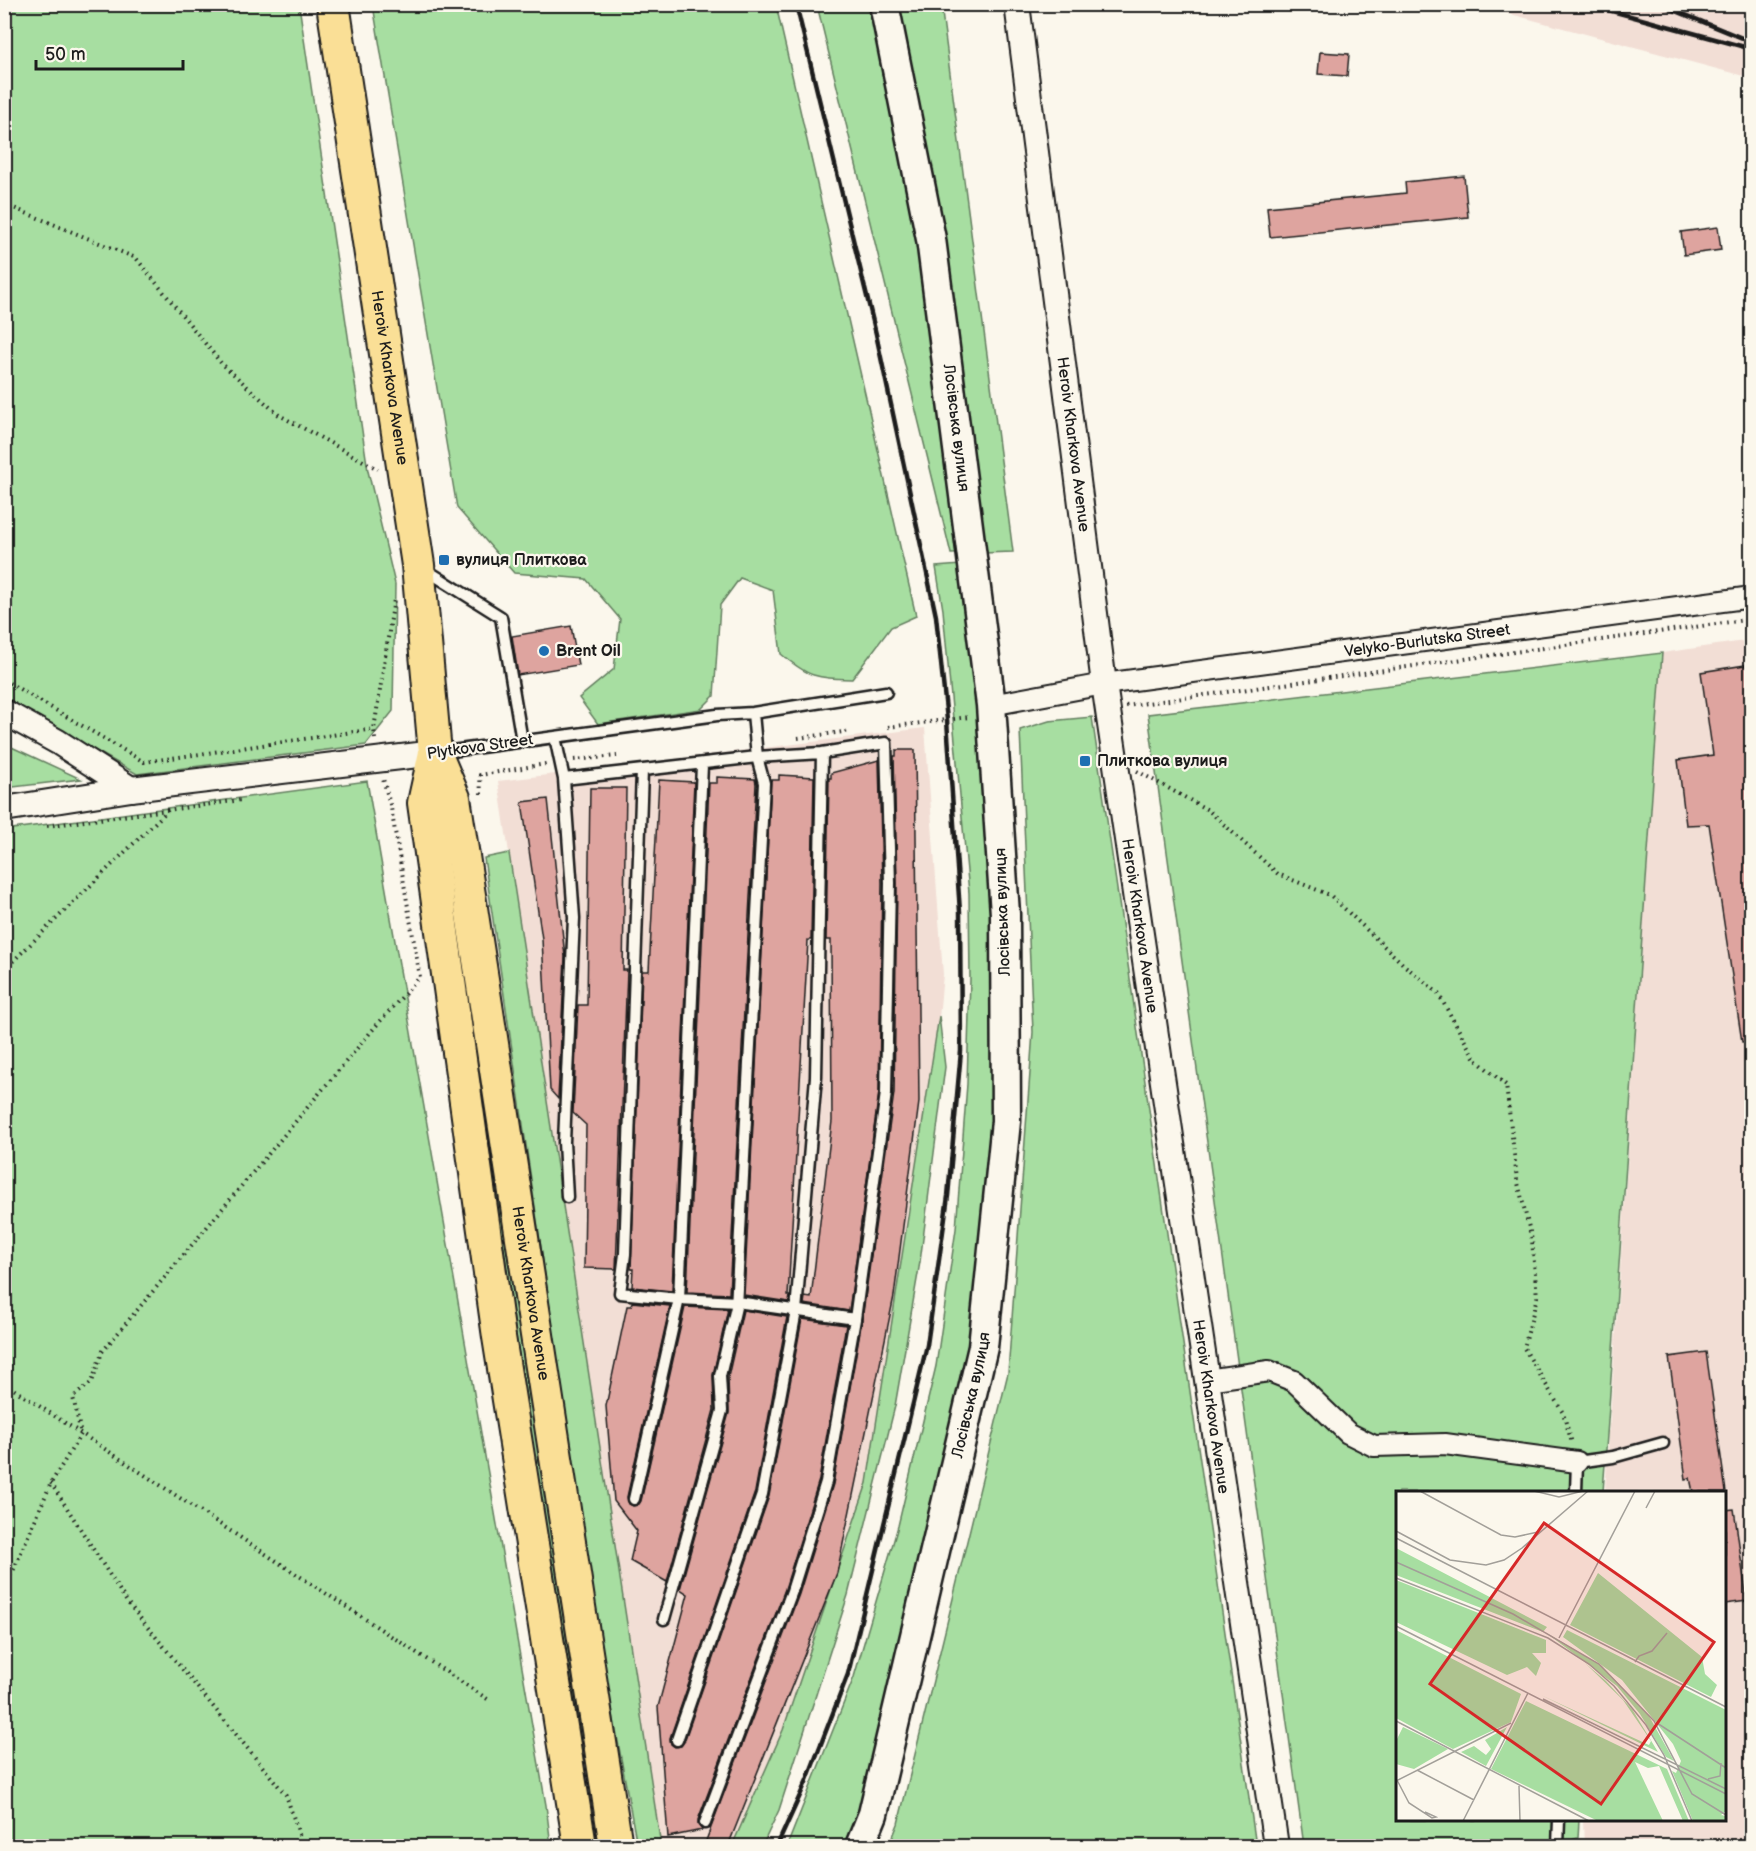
<svg xmlns="http://www.w3.org/2000/svg" width="1756" height="1851" font-family="'Balsamiq Sans',sans-serif">
  <rect width="100%" height="100%" fill="#fbf7ec"/>
  <filter id="ink" filterUnits="userSpaceOnUse"><feTurbulence type="fractalNoise" baseFrequency=".0167" numOctaves="2"/><feDisplacementMap in="SourceGraphic" scale="12" xChannelSelector="R" yChannelSelector="G"/><feConvolveMatrix kernelMatrix="1 2 1 2 8 2 1 2 1" color-interpolation-filters="sRGB"/></filter>
  <g filter="url(#ink)">
    <!-- built -->
    <path fill="#f2ded5" d="M1477,5H1751V78Z
      M1751,640V1846H1584L1583,1820H1724V1492H1605L1662,653Z
      M925,728L943,974L923,1196L849,1578L732,1846H661L498,781Z"/>
    <!-- green -->
    <path fill="#a7dea1" stroke="#627d5e" stroke-width="1.5" d="M5,5H299L368,471L395,584L393,711L366,745L137,774L5,699Z
      M373,5H776L916,616L891,627L852,679C815,678 810,678 781,654L773,590L740,578L720,605L714,696L701,709L598,724L579,698L614,669L620,619L586,579L514,573L457,508Z
      M817,5H941L1013,552L951,554Z
      M961,565L981,676L1001,986L983,1297L855,1846H787L854,1677L898,1526L936,1366L956,1229L967,1084L970,979L969,893L943,610L936,567Z
      M1662,653L1603,1492H1398V1820H1579L1578,1838L1552,1846H1304L1148,714Z
      M1092,717L1256,1846H889L898,1824L1008,1373L1033,1032L1020,730L1049,721Z
      M5,744L81,779L5,788Z
      M367,781L546,1805L551,1846H5V830Z
      M444,810L498,1156L596,1846H588L491,1157L454,922Z
      M509,853L661,1846H637L594,1610L484,858Z
      M939,1016L945,1067L920,1262L895,1406L848,1595L779,1810L762,1846H732L783,1730L867,1483Z"/>
    <!-- building -->
    <path fill="#dea49f" stroke="#1c1c1c" stroke-width="1.5" d="M1320,52L1349,54L1347,76L1318,74Z
      M1464,176L1468,217L1270,237L1267,207L1406,193L1405,182Z
      M1718,227L1721,250L1684,255L1681,232Z
      M571,626L578,665L518,675L512,636Z
      M1752,664V1041L1742,1042L1709,824L1686,825L1678,760L1713,755L1701,672Z
      M896,750H915L919,1102L894,1296L837,1573L728,1846H704L799,1594L833,1484L862,1320L894,1093L897,883L894,756H896Z
      M879,760L882,883L879,1092L849,1311L804,1304L805,1297L811,1298L832,1121L831,940H826L829,778H831V773Z
      M779,775L814,777L811,940H808L788,1296H790L789,1302L744,1295L771,780H779Z
      M717,777L755,779L756,784L729,1294L687,1292L709,783H717Z
      M659,780L694,782L672,1291L632,1287L633,1269H631L642,971H649Z
      M590,788H626L623,970H627L616,1269L584,1268L586,1125L573,1113L578,1005H587Z
      M548,799L565,957L558,1099L550,1090L542,939L522,802Z
      M632,1302L670,1306L627,1497L629,1504L633,1506L639,1504L641,1501L685,1307L728,1309L713,1375L714,1410L667,1582L630,1561L637,1531L614,1501L606,1406L627,1306H631Z
      M743,1310L787,1317L755,1492L670,1738L671,1744L675,1747L681,1746L684,1742L769,1496L802,1319L846,1325L819,1480L785,1589L698,1820V1825L702,1830L668,1837L658,1707L688,1594L680,1589L729,1413L728,1377Z
      M1706,1352L1726,1492H1693L1690,1478L1686,1479L1669,1357Z
      M1734,1509L1747,1601L1725,1604V1510Z"/>
    <g fill="none" stroke-linecap="round" stroke-linejoin="round">
      <!-- service casing -->
      <g stroke="#1c1c1c" stroke-width="15">
        <path id="service" d="M423,568L501,617L522,741
          M555,737L564,779L757,757L822,753L886,743L890,883L886,1093L855,1319L826,1482L792,1591L705,1823
          M437,753L717,715L753,713L886,692
          M642,771L625,1254L620,1293L679,1299L737,1302L855,1319
          M564,779L574,918L564,1142L567,1197
          M1576,1492L1577,1462L1613,1457L1663,1443
          M634,1499L679,1299L702,765
          M664,1619L722,1411L720,1376L736,1307L764,783L757,757L753,713
          M677,1740L762,1494L796,1311L816,1077L822,753
          M1558,1846L1559,1820"/>
      </g>
      <!-- minor casing -->
      <g stroke="#1c1c1c" stroke-width="24">
        <g id="minor">
          <path id="s1" d="M991,705L1104,684L1752,597"/>
          <path d="M1207,1380L1269,1371L1294,1381L1348,1433L1374,1446L1445,1444L1577,1462"/>
        </g>
      </g>
      <!-- tertiary casing -->
      <g stroke="#1c1c1c" stroke-width="28">
        <g id="tertiary">
          <path id="s2" d="M1017,4L1104,684L1276,1846"/>
          <path d="M4,712L58,742L131,789"/>
          <path d="M4,809L131,789L435,753"/>
        </g>
      </g>
      <!-- secondary casing -->
      <g stroke="#1c1c1c" stroke-width="33">
        <g id="secondary">
          <path id="s3" d="M860,1846L873,1814L983,1347L1006,1121L1005,914L991,705L931,239L884,4"/>
        </g>
      </g>
      <!-- primary casing -->
      <g stroke="#1c1c1c" stroke-width="36">
        <g id="primary">
          <path id="s4" d="M333,4L418,565L435,753L424,803L499,1337L580,1846"/>
          <path id="s5" d="M435,753L454,798L616,1846"/>
        </g>
      </g>
      <!-- path -->
      <path stroke="#1c1c1c" stroke-width="4" stroke-dasharray="1.5 4.5" stroke-linecap="butt" d="M4,204L136,258L221,363L279,415L378,469
        M4,680L144,762L374,729
        M1126,706L1752,619
        M888,727L970,717
        M798,738L851,731
        M375,739L374,729L394,599
        M574,760L617,756
        M1137,771L1208,810L1278,874L1330,895L1404,965L1438,993L1475,1059L1506,1085L1517,1179L1532,1240L1537,1297L1524,1348L1563,1413L1572,1443
        M481,794L480,775L546,764
        M47,826L167,810
        M4,970L168,810L241,800
        M4,1383L489,1700
        M51,1483L127,1602L286,1795L303,1846
        M4,1585L14,1569L51,1483L81,1434L73,1397L92,1382L102,1352L375,1027L420,977L391,808L383,779"/>
      <!-- service -->
      <use href="#service" stroke="#fbf7ec" stroke-width="10"/>
      <!-- minor -->
      <use href="#minor" stroke="#fbf7ec" stroke-width="20"/>
      <!-- tertiary -->
      <use href="#tertiary" stroke="#fbf7ec" stroke-width="24"/>
      <!-- secondary -->
      <use href="#secondary" stroke="#fbf7ec" stroke-width="28"/>
      <!-- primary -->
      <use href="#primary" stroke="#fadf96" stroke-width="32"/>
      <!-- rail -->
      <path stroke="#1c1c1c" stroke-width="4.5" d="M1586,4L1752,49
        M1659,4L1752,42
        M777,1846L807,1780L848,1674L927,1345L948,1196L961,1051L960,912L947,720L936,616L876,334L796,4"/>
    </g>
  </g>
  <!-- markers -->
  <g fill="#1f6fb2" stroke="#fbf7ec" stroke-width="2">
    <rect x="438" y="554" width="12" height="12" rx="3"/>
    <circle cx="544" cy="651" r="6"/>
    <rect x="1079" y="755" width="12" height="12" rx="3"/>
  </g>
  <g text-anchor="middle" dominant-baseline="central" stroke-width="4.5" stroke-linejoin="round" paint-order="stroke">
    <!-- street labels -->
    <g font-size="16" fill="#1c1c1c" stroke="#fbf7ec">
      <text stroke="none"><textPath href="#s4" startOffset="378">Heroiv Kharkova Avenue</textPath></text>
      <text transform="translate(956 428) rotate(83)">Лосівська вулиця</text>
      <text stroke="none"><textPath href="#s2" startOffset="444">Heroiv Kharkova Avenue</textPath></text>
      <text stroke="none"><textPath href="#s1" startOffset="441">Velyko-Burlutska Street</textPath></text>
      <text transform="translate(480 747) rotate(-8)">Plytkova Street</text>
      <text transform="translate(1003 912) rotate(-92)">Лосівська вулиця</text>
      <text stroke="none"><textPath href="#s2" startOffset="930">Heroiv Kharkova Avenue</textPath></text>
      <text stroke="none"><textPath href="#s5" startOffset="550">Heroiv Kharkova Avenue</textPath></text>
      <text stroke="none"><textPath href="#s3" startOffset="465">Лосівська вулиця</textPath></text>
      <text stroke="none"><textPath href="#s2" startOffset="1416">Heroiv Kharkova Avenue</textPath></text>
    </g>
    <!-- poi labels -->
    <g font-size="16" font-weight="bold" fill="#1c1c1c" stroke="#fbf7ec" text-anchor="start">
      <text x="456" y="560">вулиця Плиткова</text>
      <text x="556" y="651">Brent Oil</text>
      <text x="1097" y="761">Плиткова вулиця</text>
    </g>
  </g>
  <!-- overview -->
  <g transform="translate(1396 1491)">
    <rect width="330" height="330" fill="#fbf7ec"/>
    <path d="M0,57L151,136L147,141L0,84ZM202,82L306,166L309,183L321,194L315,206L174,134ZM0,89L150,149V162H136L145,172L140,185L131,176L111,184L0,131ZM0,139L125,203L115,231L57,258L0,227ZM171,139L330,219V320L325,324L330,325V330H297L276,280L280,282L285,270L277,253L226,189L167,146ZM149,141L206,175L253,225L278,270L270,266L244,223L221,195ZM189,172L210,190L236,218L262,261L145,204L253,254L255,250L227,209ZM130,210L271,278L293,330H287L263,275L252,277L239,271L267,330H202L95,278ZM7,236L52,258L18,278L0,273V250ZM111,236L90,275L65,261L78,255L90,264L95,258L89,249Z" fill="#a7dea1"/>
    <path fill="none" stroke="#a29f99" stroke-width="1.5" d="M24,0L105,44L119,46L142,41M138,0L163,6L187,0M250,17L259,0M0,40L54,69L90,74L108,69L126,57L192,0M0,47L330,216M0,71L117,123L203,173L258,230L296,303L330,324M0,87L152,147L193,173L218,195L250,234L268,264L296,330M0,135L330,303M163,147L239,0M239,171L243,165L256,160L271,142M147,208L330,298M0,230L193,330M261,232L330,277M21,279L78,309M312,288L324,285L325,272M1,289L13,312L36,327L40,326L29,321M0,290L115,232M123,295L124,330M67,330L132,202"/>
    <path fill="#d62828" fill-opacity="0.15" stroke="#d62828" stroke-width="3" d="M148,32L318,151L205,313L34,193Z"/>
    <rect width="330" height="330" fill="none" stroke="#1c1c1c" stroke-width="3"/>
  </g>
  <!-- margin -->
  <rect width="1756" height="1851" fill="none" stroke="#fbf7ec" stroke-width="24"/>
  <rect x="12" y="12" width="1732" height="1827" fill="none" stroke="#1c1c1c" stroke-width="2" filter="url(#ink)"/>
  <!-- scale -->
  <path d="M36 60v9h147v-9" fill="none" stroke="#1c1c1c" stroke-width="3"/>
  <text x="45" y="60" font-size="18" fill="#1c1c1c" stroke="#fbf7ec" stroke-width="4.5" paint-order="stroke">50 m</text>
</svg>
